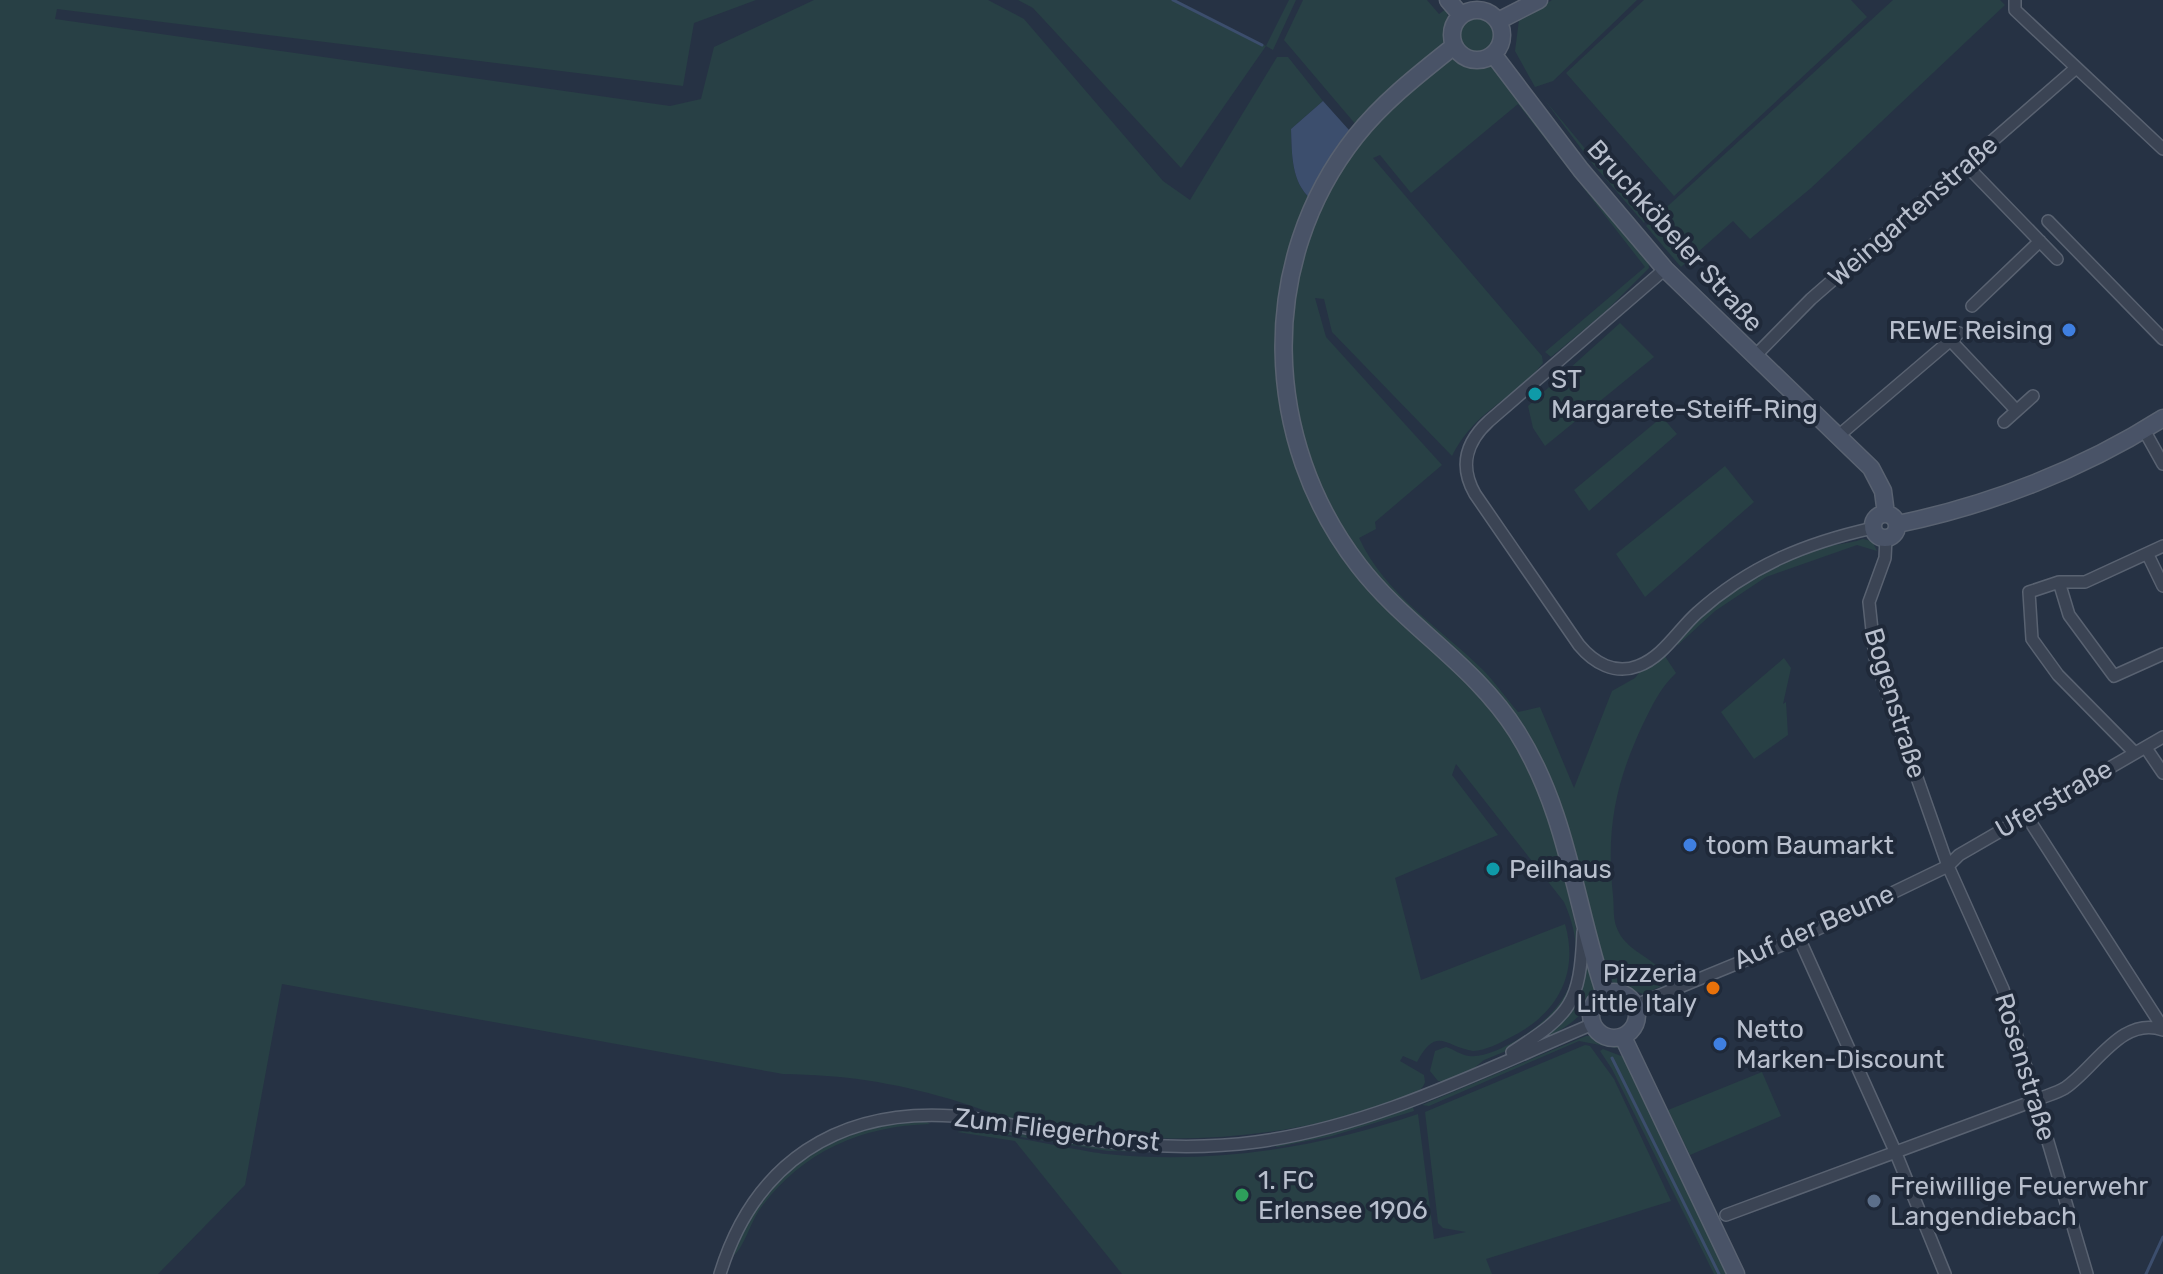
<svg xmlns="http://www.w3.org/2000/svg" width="2163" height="1274" font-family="Rubik,sans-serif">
  <rect width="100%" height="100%" fill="#263244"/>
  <!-- green -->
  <path fill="#284045" d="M0,0H756L694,23L683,86L57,9L55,19L670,106L701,99L714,47L814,0H988L1024,19L1163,181L1190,200L1277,57H1288L1323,101L1291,129C1292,154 1291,182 1311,199L1278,336L1325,524L1472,682L1512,735L1545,795L1579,941V969L1562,1014L1511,1049L1484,1060L1469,1072L1445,1082L1438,1081L1430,1071L1435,1051L1446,1047C1453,1049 1461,1055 1469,1056C1483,1058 1503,1048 1515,1041C1572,1008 1591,963 1564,902L1456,764L1452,775L1498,835L1395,878L1421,980L1565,924C1580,976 1555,1016 1509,1038C1498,1044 1486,1050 1473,1051C1445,1047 1437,1025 1417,1062L1403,1056L1400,1061L1424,1075L1425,1082C1420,1100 1383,1104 1367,1110C1262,1143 1146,1146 1037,1126C1007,1120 980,1108 950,1099C891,1082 845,1075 783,1074L282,984L245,1185L158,1274H0Z
    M1018,0H1172L1266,46L1289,0H1296L1273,50L1266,46L1181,168L1033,8Z
    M1303,0H1427L1439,14L1446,9L1450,25L1442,46L1425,58L1357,126L1284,40Z
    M1552,0H1637L1553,81L1535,87L1515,51L1519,20Z
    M1644,0H1851L1867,17L1674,196L1566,73Z
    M1893,0H2000L2005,5L1811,188L1750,239L1733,221L1681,267L1646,226Z
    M1456 34a20 20 0 1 1 40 0a20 20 0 1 1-40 0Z
    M1449,59L1491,66L1648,256L1649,268L1605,312L1551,357L1545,352L1645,267L1518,104L1411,193L1380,155L1373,158L1542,356L1543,363C1513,401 1476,408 1452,456L1332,332L1324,299L1315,298L1326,337L1442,465L1375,522L1376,529L1359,538C1385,594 1439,627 1482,669C1495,682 1506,698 1518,712L1540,707L1574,788L1612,691L1635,678L1659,647L1676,673C1660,688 1653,704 1643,724C1615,784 1606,829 1613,896C1614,905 1613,917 1616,926C1626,955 1659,956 1669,983L1643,994L1612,982L1605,968L1574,845L1556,795L1526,735L1368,570L1326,504L1293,411L1290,303L1305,240L1341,166L1378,118Z
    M1544,99L1645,221L1644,223L1592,163Z
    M1620,323L1654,357L1545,446L1533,428L1528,406Z
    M1662,417L1677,434L1589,511L1574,490Z
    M1725,466L1754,502L1645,597L1616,554Z
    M1863,539L1872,541L1877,551L1857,545L1766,577L1715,611L1678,645L1676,642C1713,606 1758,567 1808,551C1826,545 1845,545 1863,539Z
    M1784,658L1791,668L1783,704L1786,702L1788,735L1754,759L1721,712Z
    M1585,958C1615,996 1574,1024 1543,1040L1565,1018Z
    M1586,1036H1597L1621,1049L1579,1041L1429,1106L1422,1105Z
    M1585,1045L1590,1046L1614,1079L1671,1201L1486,1259L1492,1274H1122L1015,1141L957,1132C975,1127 1077,1151 1106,1154C1213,1165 1317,1148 1418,1114L1434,1239L1466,1232L1443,1228L1438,1223L1425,1112Z
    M1603,1049L1621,1056L1625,1054L1732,1274H1714L1612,1069L1600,1051Z
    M1762,1072L1781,1116L1690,1155L1668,1110Z
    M1413,1107L1414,1111L1332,1136L1277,1147L1271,1144Z
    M924,1120L930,1124C861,1126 801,1152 760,1209C750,1223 744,1248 733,1256C733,1240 747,1221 756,1208C799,1150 854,1126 924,1120Z
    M965,1123L1098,1147L1221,1153L1108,1151L958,1127Z"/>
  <!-- water -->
  <path fill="#3c4e6d" d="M1323,101L1349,130L1333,153L1311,199C1291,182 1292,154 1291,129Z"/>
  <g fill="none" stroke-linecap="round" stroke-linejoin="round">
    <!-- stream -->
    <path stroke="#3c4e6d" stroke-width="3" d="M1173,0L1262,45
      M1612,1058L1719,1274
      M2146,1274L2163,1237"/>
    <!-- street casing -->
    <g stroke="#596271" stroke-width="14">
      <path id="street" d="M2015,0V10L2163,149
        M1966,165L2057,259
        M2048,221L2163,339
        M1665,269L1489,421C1466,442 1459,466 1475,494L1579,645C1594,663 1615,675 1638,666C1663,657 1678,630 1697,613C1749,566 1806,543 1873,528
        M1972,306L2040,241
        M1951,341L2016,410
        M1754,357L1811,299L2076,68
        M2004,422L2033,396
        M2144,430L2163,464
        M1837,437L1959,333
        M1886,538L1885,558L1869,602L1875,658L1948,866L2003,989L2087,1274
        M2148,555L2163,586
        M2059,582L2069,615L2114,676L2163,654
        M2146,748L2163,773
        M2135,753L2058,675L2032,639L2029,592L2059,582H2085L2163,546
        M2026,815L2163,1028
        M1799,938L1895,1151L1945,1274
        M1636,1005L1799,938L1948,866L1959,855L2163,737
        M1512,1052C1571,1014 1580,1004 1583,932
        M1726,1215L2036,1100C2045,1096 2057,1093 2065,1088C2095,1068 2122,1015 2163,1030
        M720,1274C754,1163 838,1108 954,1116C993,1119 1030,1130 1068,1136C1128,1146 1195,1150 1256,1142C1375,1126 1483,1070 1593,1024"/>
    </g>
    <!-- secondary casing -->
    <g stroke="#596271" stroke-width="19">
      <path id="secondary" d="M1448,0L1461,15
        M1452 35a25 25 0 1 1 50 0a25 25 0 1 1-50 0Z
        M1498,21L1539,0
        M1454,46C1419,74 1384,101 1356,136C1256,262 1262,441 1359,566C1406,627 1474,664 1517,732C1568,813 1575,905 1605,994
        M1493,54L1581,170L1665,269L1871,468L1883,491L1886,514
        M1873 526a12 12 0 1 1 24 0a12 12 0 1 1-24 0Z
        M1898,524C1990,505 2083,469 2163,418
        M1591 1015a23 23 0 1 1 46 0a23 23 0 1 1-46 0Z
        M1623,1037L1736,1274"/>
    </g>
    <!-- street -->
    <use href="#street" stroke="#3b4454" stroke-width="11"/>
    <!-- secondary -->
    <use href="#secondary" stroke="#495367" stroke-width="16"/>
  </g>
  <!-- markers -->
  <g fill="#3f7fe0" stroke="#1f2939" stroke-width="3">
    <circle cx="2069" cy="330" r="8"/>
    <circle cx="1690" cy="845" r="8"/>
    <circle cx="1720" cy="1044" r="8"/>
  </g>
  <g fill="#0f9aa8" stroke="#1f2939" stroke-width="3">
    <circle cx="1535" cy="394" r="8"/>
    <circle cx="1493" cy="869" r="8"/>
  </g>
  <circle fill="#e8710a" stroke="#1f2939" stroke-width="3" cx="1713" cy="988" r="8"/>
  <circle fill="#2e9e5b" stroke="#1f2939" stroke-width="3" cx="1242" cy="1195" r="8"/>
  <circle fill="#5c6f8a" stroke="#1f2939" stroke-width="3" cx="1874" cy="1201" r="8"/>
  <g text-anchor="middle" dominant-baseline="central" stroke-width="8" stroke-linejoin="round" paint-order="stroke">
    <!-- street labels -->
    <g font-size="26" fill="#b8bfcd" stroke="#1f2939">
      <text transform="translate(1913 211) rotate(-41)">Weingartenstraße</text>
      <text transform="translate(1675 236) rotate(48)">Bruchköbeler Straße</text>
      <text transform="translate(1895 703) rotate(73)">Bogenstraße</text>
      <text transform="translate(2054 799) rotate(-30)">Uferstraße</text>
      <text transform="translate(1814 927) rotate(-24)">Auf der Beune</text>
      <text transform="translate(2025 1067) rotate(73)">Rosenstraße</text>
      <text transform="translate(1057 1130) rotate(7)">Zum Fliegerhorst</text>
    </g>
    <!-- poi labels -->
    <g font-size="26" fill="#b8bfcd" stroke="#1f2939" text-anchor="start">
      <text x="2053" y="330" text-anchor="end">REWE Reising</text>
      <text x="1551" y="379">ST<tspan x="1551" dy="30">Margarete-Steiff-Ring</tspan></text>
      <text x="1706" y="845">toom Baumarkt</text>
      <text x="1509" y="869">Peilhaus</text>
      <text x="1697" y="973" text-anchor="end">Pizzeria<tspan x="1697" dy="30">Little Italy</tspan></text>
      <text x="1736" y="1029">Netto<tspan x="1736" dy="30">Marken-Discount</tspan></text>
      <text x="1258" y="1180">1. FC<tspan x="1258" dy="30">Erlensee 1906</tspan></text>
      <text x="1890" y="1186">Freiwillige Feuerwehr<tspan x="1890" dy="30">Langendiebach</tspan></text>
    </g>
  </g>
</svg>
